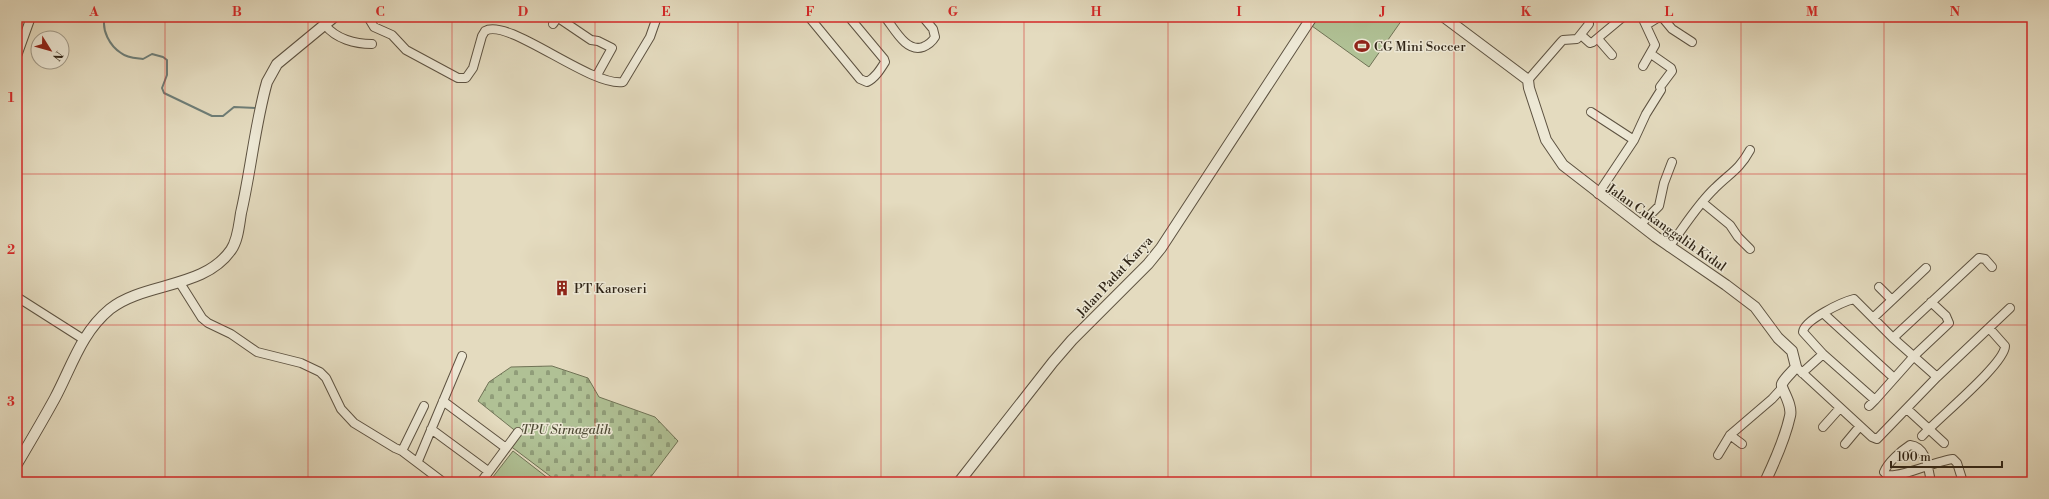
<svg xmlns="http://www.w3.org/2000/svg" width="2049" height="499" font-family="'Libre Bodoni',serif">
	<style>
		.cemetery { fill: url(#cemetery-stones); stroke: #707356 }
		.pitch { fill: #b0c195; stroke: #707356 }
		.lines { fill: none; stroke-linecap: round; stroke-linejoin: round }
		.stream { stroke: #6e7e78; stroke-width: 2 }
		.minor-casing { stroke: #5d5241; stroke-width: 10 }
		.tertiary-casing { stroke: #5d5241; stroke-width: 12 }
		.minor { stroke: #ede8d5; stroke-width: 8 }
		.tertiary { stroke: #ede8d5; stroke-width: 10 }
		.grid { fill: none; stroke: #d62828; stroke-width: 1; stroke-opacity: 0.55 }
		.labels { text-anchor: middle; stroke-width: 3; stroke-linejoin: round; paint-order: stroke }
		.poi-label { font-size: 13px; fill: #302517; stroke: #ede8d5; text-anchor: start }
		.street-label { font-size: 13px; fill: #302517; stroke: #ede8d5 }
		.park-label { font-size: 13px; font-style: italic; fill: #504c36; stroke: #ede8d5 }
		.neatline { fill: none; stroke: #d62828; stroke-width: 1.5 }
		.grid-label { font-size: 13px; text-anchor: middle; font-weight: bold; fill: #d62828 }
	</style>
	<defs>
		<pattern id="cemetery-stones" width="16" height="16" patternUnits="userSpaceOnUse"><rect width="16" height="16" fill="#b0c195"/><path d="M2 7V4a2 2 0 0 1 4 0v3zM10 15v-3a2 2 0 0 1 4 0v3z" fill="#909d79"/></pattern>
	</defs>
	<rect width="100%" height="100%" fill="#e4dbbf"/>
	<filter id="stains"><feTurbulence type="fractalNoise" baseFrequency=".005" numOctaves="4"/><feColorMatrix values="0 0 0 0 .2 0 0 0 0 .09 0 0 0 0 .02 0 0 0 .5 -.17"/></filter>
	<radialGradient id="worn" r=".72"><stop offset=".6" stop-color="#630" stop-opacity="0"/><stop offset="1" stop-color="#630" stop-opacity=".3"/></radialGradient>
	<path class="cemetery" d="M552,366L588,378L599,397L655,417L678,441L647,482H558L509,445L518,433L478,401L489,382L511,367Z"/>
	<path class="pitch" d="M1318,17H1404L1369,67L1312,26Z
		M513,451L553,482H489Z"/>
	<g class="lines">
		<path class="stream" d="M105,17C101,30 110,46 121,53C127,58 135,58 143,59L152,54L163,57L167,60V75L162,88L164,93L212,116H223L234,107L258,108"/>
		<g class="minor-casing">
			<path id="minor" d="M368,17L374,27L392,35L406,50L458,78H466L473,68L482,36L485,31C508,17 590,87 623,82L650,37L657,17
				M557,17L591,40L598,41L612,48L597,75
				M809,17L860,79L867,82C875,78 880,70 885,62L884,59L849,17
				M885,17C894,28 906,53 923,47C928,45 932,42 935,37L933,29L923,17
				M1642,17L1655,45L1643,66
				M1662,17L1672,29L1692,42
				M553,24L558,17
				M325,25C336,39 355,44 372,44
				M1646,25L1659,17
				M1581,35L1590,43L1593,42L1623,17
				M1598,39L1612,55
				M17,56L31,17
				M1528,80L1561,42L1563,40L1577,39L1589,24L1588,19L1585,17
				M1591,112L1634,140
				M1598,194L1634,140L1646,114L1661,90L1660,87L1672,71L1671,68L1651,54
				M1702,202L1730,225L1738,237L1750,249
				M1640,225L1659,206L1664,183L1672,162
				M1669,247C1684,227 1697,205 1715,188C1730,173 1739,170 1750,150
				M180,283L202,318L208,323L231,334L257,352L301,363L320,372L326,378L341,409L354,423L395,448L402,451L443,482
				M1879,287L1892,300
				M17,297L83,339
				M1931,302L1946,316L1949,323L1915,355L1875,400L1823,354L1803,332C1804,320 1842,302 1854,299L1893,338L1937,377
				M1823,313L1894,378
				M1873,318L1926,268
				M1893,338L1979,258L1985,259L1992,267
				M1796,367L1872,437L1877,439L1937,377L2010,308
				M1802,373L1823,354
				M443,401L506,448
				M1869,406L1875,400
				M1907,409L1944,443
				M1823,427L1840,408
				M431,429L488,471
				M1730,435L1742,444
				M1922,436C1937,419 2005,364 2005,346L1989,328
				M1845,444L1860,426
				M402,451L424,406
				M1718,455L1730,435L1772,399L1782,388
				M418,461L462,356
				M481,482L518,432
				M1931,482C1928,468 1927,447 1910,445C1901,451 1888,462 1884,472L1887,475C1902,478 1935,461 1953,459L1957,463L1963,482"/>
		</g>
		<g class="tertiary-casing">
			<path id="tertiary" d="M1444,17L1528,80L1529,88L1546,140L1563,165L1656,237L1726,285L1755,307L1778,338L1792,351L1796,367C1792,372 1784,379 1782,384C1780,388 1793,404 1790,416C1785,439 1775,461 1765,482
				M17,464C30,442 43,420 55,398C72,366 81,333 110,309C144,282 204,289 231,250C238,240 239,225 241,213C251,170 255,124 267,82L277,64L334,17
				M959,482L1053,362L1072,340L1148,264L1161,248L1312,17"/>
		</g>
		<use href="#minor" class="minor"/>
		<use href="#tertiary" class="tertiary"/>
	</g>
	<path class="grid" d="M165,17V482M308,17V482M452,17V482M595,17V482M738,17V482M881,17V482M1024,17V482M1168,17V482M1311,17V482M1454,17V482M1597,17V482M1741,17V482M1884,17V482M17,174H2032M17,325H2032"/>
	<defs>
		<g id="stadium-bare" transform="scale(1.2)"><path d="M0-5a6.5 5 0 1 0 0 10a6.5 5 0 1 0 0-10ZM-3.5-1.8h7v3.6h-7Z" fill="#8f2418" stroke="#ede8d5" stroke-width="2.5" paint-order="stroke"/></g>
		<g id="building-bare" transform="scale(1.2)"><path d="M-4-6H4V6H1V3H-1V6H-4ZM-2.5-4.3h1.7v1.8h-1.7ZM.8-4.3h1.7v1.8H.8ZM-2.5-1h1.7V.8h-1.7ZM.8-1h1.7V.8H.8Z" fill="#8f2418" stroke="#ede8d5" stroke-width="2.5" paint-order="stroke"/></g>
	</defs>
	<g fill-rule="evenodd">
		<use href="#stadium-bare" x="1362" y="46"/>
		<use href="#building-bare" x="562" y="288"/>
	</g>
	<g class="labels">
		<g class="poi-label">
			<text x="1374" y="51">CG Mini Soccer</text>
			<text x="574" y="293">PT Karoseri</text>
		</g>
		<g class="street-label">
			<text transform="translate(1667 227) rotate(35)" y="5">Jalan Cukanggalih Kidul</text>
			<text transform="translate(1114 276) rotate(-47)" y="5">Jalan Padat Karya</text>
		</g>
		<g class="park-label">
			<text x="566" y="434">TPU Sirnagalih</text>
		</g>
	</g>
	<rect width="2049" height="499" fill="none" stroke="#e4dbbf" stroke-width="44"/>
	<g transform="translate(50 50) rotate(127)"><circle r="19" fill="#ede8d5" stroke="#a19a89"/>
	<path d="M0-3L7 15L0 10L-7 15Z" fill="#8f2418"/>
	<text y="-6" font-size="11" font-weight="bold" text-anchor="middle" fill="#302517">N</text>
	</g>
	<path d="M1891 461v6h111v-6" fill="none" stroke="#302517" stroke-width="2"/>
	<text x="1897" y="461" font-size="12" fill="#302517" stroke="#ede8d5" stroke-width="3" paint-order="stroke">100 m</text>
	<rect x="22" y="22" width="2005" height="455" class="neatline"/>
	<g class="grid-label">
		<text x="94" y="16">A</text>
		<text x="237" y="16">B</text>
		<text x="380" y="16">C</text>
		<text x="523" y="16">D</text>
		<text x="666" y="16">E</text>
		<text x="810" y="16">F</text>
		<text x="953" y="16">G</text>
		<text x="1096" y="16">H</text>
		<text x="1239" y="16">I</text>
		<text x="1383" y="16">J</text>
		<text x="1526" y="16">K</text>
		<text x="1669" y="16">L</text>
		<text x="1812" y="16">M</text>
		<text x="1955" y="16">N</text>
		<text x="11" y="102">1</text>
		<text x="11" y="254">2</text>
		<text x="11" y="406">3</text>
	</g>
	<rect width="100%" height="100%" filter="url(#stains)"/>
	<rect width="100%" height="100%" fill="url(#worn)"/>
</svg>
